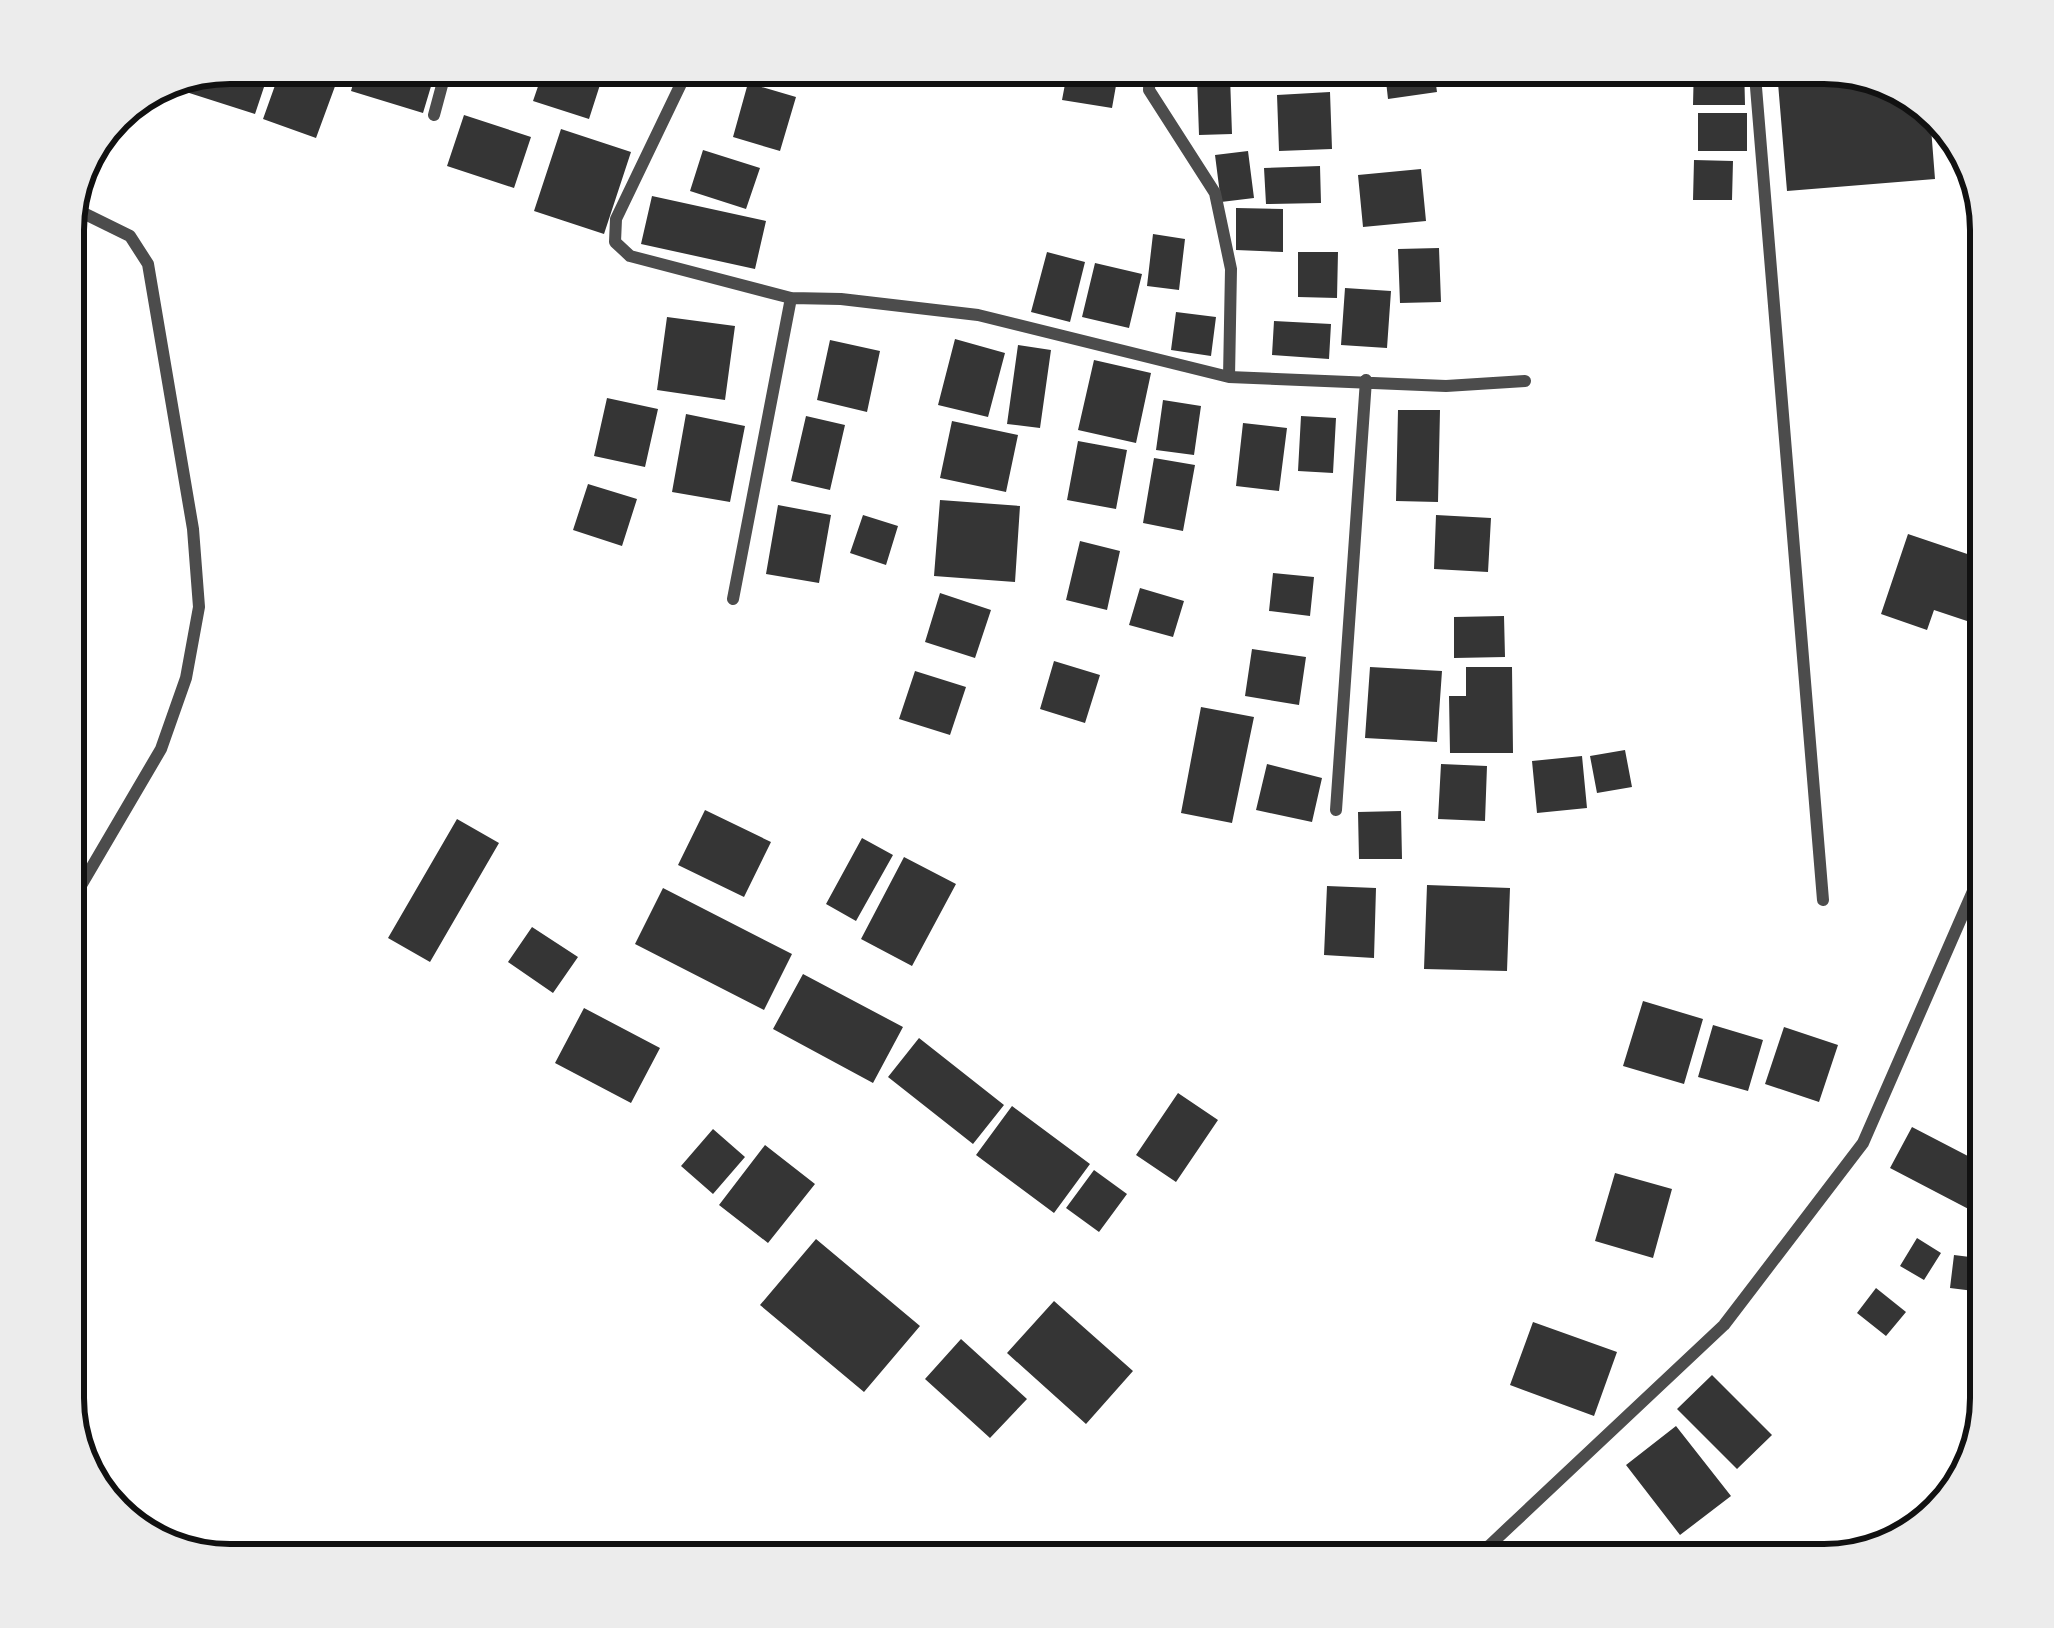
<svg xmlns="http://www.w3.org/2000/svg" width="2054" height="1628" font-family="Overpass,sans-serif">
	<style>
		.building { fill: #353535 }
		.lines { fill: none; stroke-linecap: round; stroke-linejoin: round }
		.minor { stroke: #4c4c4c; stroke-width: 12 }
		.rim { fill: none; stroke: #111; stroke-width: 6 }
	</style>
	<rect width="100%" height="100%" fill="#fff"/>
	<path class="building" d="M230,63H272L255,114L183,91L186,80Z
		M283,63H323L341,70L316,138L263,119Z
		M359,63H438L423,113L351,91Z
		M494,63H529L525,74Z
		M546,63H607L589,119L533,101Z
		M1069,63H1120L1112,108L1062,100Z
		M1384,63H1433L1437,92L1388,99Z
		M1621,63H1673L1671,79L1620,72Z
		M1694,63H1744L1745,105H1693Z
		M1835,67L1929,102L1935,179L1787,191L1777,71Z
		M1230,76L1232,134L1199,135L1197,77Z
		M748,83L796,97L780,151L733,137Z
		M1330,92L1332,149L1279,151L1277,95Z
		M1698,113H1747V151H1698Z
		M464,115L531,137L514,188L447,166Z
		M561,129L631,152L604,234L534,211Z
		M703,150L760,168L746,209L690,191Z
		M1248,151L1254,198L1221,202L1215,155Z
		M1694,160L1733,161L1732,200H1693Z
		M1320,166L1321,203L1266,204L1264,168Z
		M1421,169L1426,221L1363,227L1358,175Z
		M652,196L766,221L755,269L641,244Z
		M1236,208L1283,209V252L1236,250Z
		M1153,234L1185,239L1179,290L1147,286Z
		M1439,248L1441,302L1400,303L1398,249Z
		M1047,252L1085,262L1070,322L1031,312Z
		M1298,252H1338L1337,298L1298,297Z
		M1095,263L1142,274L1129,328L1082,317Z
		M1345,288L1391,291L1387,348L1341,345Z
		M1176,312L1216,317L1211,356L1171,350Z
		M667,317L735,326L725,400L657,390Z
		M1274,321L1331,324L1329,359L1272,355Z
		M955,339L1005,353L988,417L938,405Z
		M830,340L880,351L867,412L817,400Z
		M1018,345L1051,350L1040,428L1007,424Z
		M1094,360L1151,373L1136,443L1078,430Z
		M607,398L658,409L645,467L594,456Z
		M1163,400L1201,406L1194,455L1156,450Z
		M1398,410H1440L1438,502L1396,501Z
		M686,414L745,426L730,502L672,492Z
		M806,416L845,425L830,490L791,481Z
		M1301,416L1336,418L1333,473L1298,471Z
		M952,421L1018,435L1006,492L940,478Z
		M1243,423L1287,428L1279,491L1236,486Z
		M1078,441L1127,450L1116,509L1067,500Z
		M1154,458L1195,465L1183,531L1143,523Z
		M588,484L637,499L622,546L573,530Z
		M940,500L1020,506L1015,582L934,576Z
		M778,505L831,515L819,583L766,574Z
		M863,515L898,526L886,565L850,553Z
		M1436,515L1491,518L1488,572L1434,569Z
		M1908,534L1991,562V629L1934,610L1927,630L1881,614Z
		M1080,541L1120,551L1107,610L1066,600Z
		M1273,573L1314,577L1310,616L1269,611Z
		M1140,588L1184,601L1173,637L1129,625Z
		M940,593L991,610L975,658L925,642Z
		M1504,616L1505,657L1454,658V617Z
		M1252,649L1306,657L1299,705L1245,696Z
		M1054,661L1100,675L1085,723L1040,709Z
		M1370,667L1442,671L1437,742L1365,738Z
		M1466,667H1512L1513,753H1450L1449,696H1466Z
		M915,671L966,687L950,735L899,719Z
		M1201,707L1254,717L1232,823L1181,813Z
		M1625,750L1632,787L1597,793L1590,756Z
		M1582,756L1587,808L1537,813L1532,761Z
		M1267,764L1322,778L1312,822L1256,810Z
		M1441,764L1487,766L1485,821L1438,819Z
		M705,810L771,842L744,897L678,865Z
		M1401,811L1402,859H1359L1358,812Z
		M457,819L499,843L430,962L388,938Z
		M862,838L893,855L856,921L826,904Z
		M904,857L956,884L912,966L861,939Z
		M1427,885L1510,888L1507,971L1424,969Z
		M1327,886L1376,888L1374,958L1324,955Z
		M663,888L792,954L764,1010L635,944Z
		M532,927L578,957L553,993L508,962Z
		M803,974L903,1027L873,1083L773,1029Z
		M1643,1001L1703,1019L1684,1084L1623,1066Z
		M584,1008L660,1048L631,1103L555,1063Z
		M1713,1025L1763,1040L1748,1091L1698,1077Z
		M1784,1027L1838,1045L1819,1102L1765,1084Z
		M919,1038L1004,1105L973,1144L888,1077Z
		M1178,1093L1218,1120L1176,1182L1136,1155Z
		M1012,1106L1090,1164L1054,1213L976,1155Z
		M1912,1127L1991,1168V1194L1980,1215L1890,1168Z
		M713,1129L745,1157L713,1194L681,1166Z
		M765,1145L815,1184L768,1243L719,1205Z
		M1094,1170L1127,1194L1099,1232L1066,1208Z
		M1615,1173L1672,1189L1653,1258L1595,1241Z
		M1917,1238L1941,1253L1924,1280L1900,1266Z
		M816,1239L920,1326L864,1392L760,1305Z
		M1954,1255L1978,1258L1974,1291L1950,1288Z
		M1876,1288L1906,1312L1886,1336L1857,1313Z
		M1054,1301L1133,1371L1086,1424L1007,1353Z
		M1533,1322L1617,1352L1594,1416L1510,1385Z
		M961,1339L1027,1399L990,1438L925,1379Z
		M1712,1375L1772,1435L1737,1469L1677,1409Z
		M1676,1426L1731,1496L1680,1535L1626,1465Z
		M1538,1543L1555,1565H1508Z
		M1200,1545L1235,1556L1232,1565H1194Z"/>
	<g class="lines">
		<path class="minor" d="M691,63L616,219L615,242L630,256L791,298L841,299L978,315L1229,377L1446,386L1525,381
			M1150,63L1149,90L1215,193L1231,269L1229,377
			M1754,63L1823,900
			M434,115L448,63
			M69,206L130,236L148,264L193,529L199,607L186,678L161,749L76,894
			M733,599L791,298
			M1336,810L1366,380
			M1458,1565L1490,1545L1724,1325L1863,1143L1991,850"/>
	</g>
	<path d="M0 0H2054V1628H0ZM230 84H1824A146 146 0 0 1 1970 230V1398A146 146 0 0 1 1824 1544H230A146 146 0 0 1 84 1398V230A146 146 0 0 1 230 84Z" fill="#ececec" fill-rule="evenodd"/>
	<path class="rim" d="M230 84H1824A146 146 0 0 1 1970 230V1398A146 146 0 0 1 1824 1544H230A146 146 0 0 1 84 1398V230A146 146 0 0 1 230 84Z"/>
</svg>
